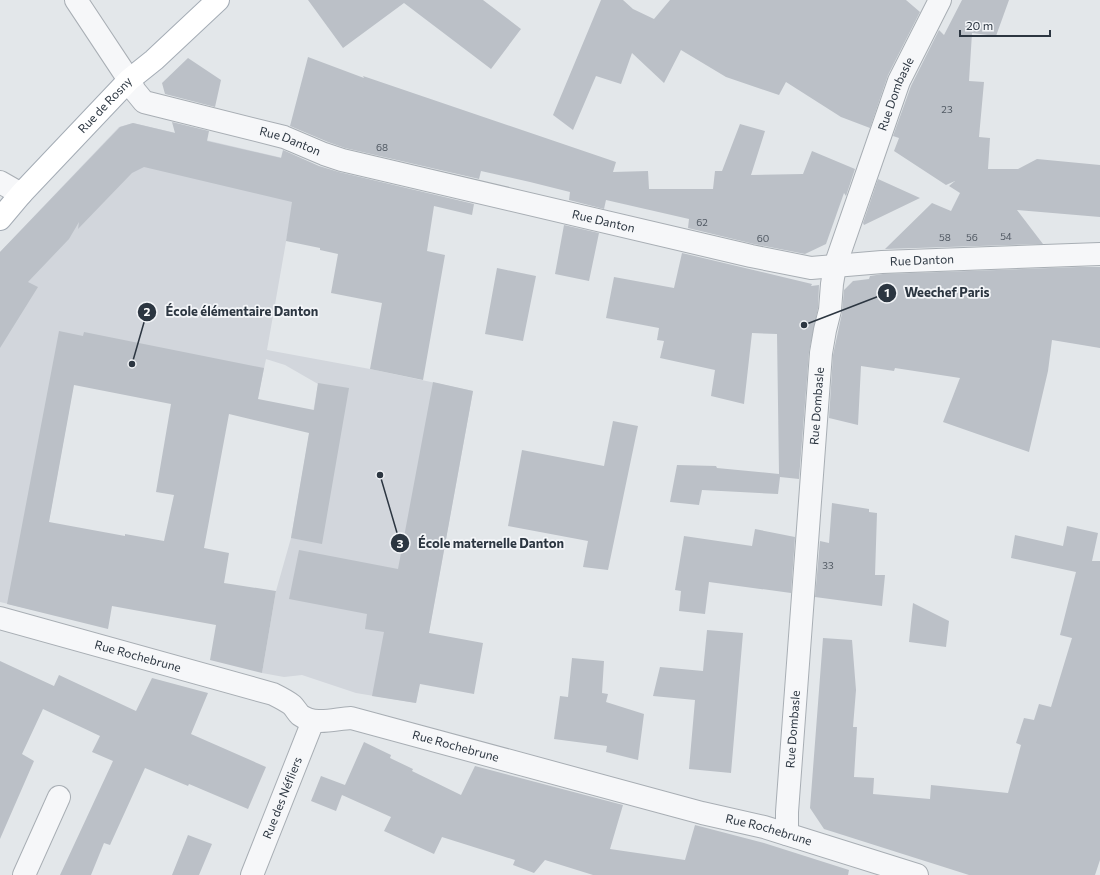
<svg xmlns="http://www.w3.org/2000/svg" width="1100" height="875" font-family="Commissioner,sans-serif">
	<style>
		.built { fill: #d2d6dc }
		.building { fill: #bbc0c7; fill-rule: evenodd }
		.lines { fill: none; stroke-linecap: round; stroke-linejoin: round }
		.minor-casing { stroke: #a8aeb4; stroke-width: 24 }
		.major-casing { stroke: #a4acb5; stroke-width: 24 }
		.minor { stroke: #f6f7f9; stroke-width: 22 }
		.major { stroke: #fff; stroke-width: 22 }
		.labels { text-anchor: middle; stroke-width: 3.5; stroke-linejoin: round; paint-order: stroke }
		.number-label { font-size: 10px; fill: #505862 }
		.street-label { font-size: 12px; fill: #2c3641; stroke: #f3f5f8 }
		.leader { fill: none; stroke: #2c3641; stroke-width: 1.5 }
		.callout-dot { fill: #2c3641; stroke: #f3f5f8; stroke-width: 1.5 }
		.mark-label { font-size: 12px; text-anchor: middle; font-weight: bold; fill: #fff }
		.callout-label { font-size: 13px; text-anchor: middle; font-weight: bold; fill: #2c3641; stroke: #f3f5f8; stroke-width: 3.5; stroke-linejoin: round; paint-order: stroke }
	</style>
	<rect width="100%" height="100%" fill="#e3e7ea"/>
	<path class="built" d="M133,123L300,162L267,350L370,369L473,391L416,703L356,693L302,675L284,677L262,673L276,591L291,538L318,384L285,365L266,359L256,407L76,371L33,610L0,602V252L119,127Z"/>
	<path class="building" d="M308,0H483L521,29L491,69L404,3L343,48Z
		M601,0H623L633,9L654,19L670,0H906L920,12L888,75L870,128L841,117L786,82L779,95L726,77L681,50L664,83L632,53L621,84L596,76L573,130L553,115Z
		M962,0H1009L996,36L972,33L969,81L984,82L979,137L990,138L988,169H1018L1037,159L1100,165V217L1017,210L1043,244L885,249L932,203L951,211L960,193L949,186L955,181L946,185L894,151L899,138L893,136L911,86L939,30L944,35Z
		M308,57L364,78L363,76L616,162L613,172L648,171L649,189H713L715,171H722L740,124L765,131L751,175L803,174L812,151L855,169L846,196L844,193L826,244L805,254L754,244L688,228L689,219L606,200L604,209L569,200L570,192L530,182L481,171L479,179L345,148L328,142L290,126Z
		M188,58L221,80L215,107L165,94L162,83Z
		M172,122L209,131L207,141L281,158L283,150L319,166L339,172L474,204L472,215L434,206L427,251L445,255L423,380L370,369L382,303L331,293L338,254L320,250V248L286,241L292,202L144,167L132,173L78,229L79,222L69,239L28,282L38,287L0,348V252L120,127L133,123L175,133Z
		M878,179L920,198L864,225L863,223Z
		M564,225L599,233L589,281L555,274Z
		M682,253L812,284L811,286L819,285L818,308L809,352L799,479L780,477L778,494L702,490L699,505L670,502L677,465L716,466L717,468L779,474L777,334L752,333L744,404L711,396L715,370L660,358L664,341L657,340L659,328L606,318L614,277L674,288Z
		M1079,267H1100V348L1052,340L1048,371L1029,452L943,422L960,378L895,368L894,371L861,366L858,425L829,418L833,355L842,313L844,290L853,281L869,279L870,276L883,274Z
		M497,268L536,276L523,341L485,334Z
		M59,331L83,336L84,332L264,368L258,399L314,410L318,383L349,388L322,544L291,538L309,433L229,414L204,548L229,553L224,583L276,591L262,673L210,660L216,625L112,606L108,629L7,604ZM74,385L171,404L156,492L174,495L164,541L125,534V536L49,522Z
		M433,382L473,391L429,633L483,643L474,694L420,684L416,703L372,696L384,632L365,629L367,614L289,599L299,550L398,569Z
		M613,421L638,426L608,570L583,567L588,541L508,526L522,450L604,466Z
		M832,503L869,509V512L877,513L875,575H885L882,606L815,597L820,541L829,543Z
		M1067,526L1098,533L1092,561H1100V860L1095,875H969L824,829L810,808L823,638L852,640L856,690L853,727H857L854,777L874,778L873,794L930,799L931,785L1008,793L1021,745L1016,743L1024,718L1034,720L1039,704L1051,707L1072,638L1060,635L1076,572L1011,558L1015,535L1063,546Z
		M755,529L795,537L791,593L709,582L705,614L679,611L681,591L675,590L684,536L752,546Z
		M913,603L949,621L946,647L909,642Z
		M707,630L743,633L731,773L689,769L695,700L653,696L660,667L703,671Z
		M572,658L604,661L602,693L608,694L606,702L644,714L638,760L606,752L607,746L554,739L560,696L568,697Z
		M0,661L54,686L59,675L136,711L152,678L208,693L191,734L266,767L248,809L189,784L188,786L145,768L110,845L104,843L91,875H60L113,761L92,752L100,736L43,709L22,754L34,761L0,839Z
		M364,742L391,755L390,758L413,769L412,771L461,795L475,766L623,805L610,849L685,860L695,825L764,843L849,870L848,875H593L545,860L534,873L513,865L515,860L442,837L434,854L384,831L391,817L342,795L336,811L311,801L321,776L345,785Z
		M188,835L212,844L199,875H172Z"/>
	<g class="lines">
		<g class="minor-casing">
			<g id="minor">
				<path id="s1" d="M76,0L129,80L135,91L144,102L284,137L324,154L342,160L751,256L811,268L882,262L1100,254"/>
				<path d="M0,182L21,194"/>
				<path id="s2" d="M0,618L273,694C279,697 287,701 292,705C295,708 297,712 300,715C315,726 334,719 351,718L702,813L764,827L917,875"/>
				<path id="s3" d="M787,834V812L821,353L825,330L830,310L832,284L835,266L899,81L940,0"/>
				<path d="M24,875L59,797"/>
				<path id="s4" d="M252,875L313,721"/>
			</g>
		</g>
		<g class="major-casing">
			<g id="major">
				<path id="s5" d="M0,219L21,194L129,80L154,60L218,0"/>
			</g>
		</g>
		<use href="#minor" class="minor"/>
		<use href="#major" class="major"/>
	</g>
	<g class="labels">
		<g class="number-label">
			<text x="947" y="113">23</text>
			<text x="382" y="151">68</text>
			<text x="702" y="226">62</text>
			<text x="1006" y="240">54</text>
			<text x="945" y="241">58</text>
			<text x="972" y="241">56</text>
			<text x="763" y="242">60</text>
			<text x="828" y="569">33</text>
		</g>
		<g class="street-label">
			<text dy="4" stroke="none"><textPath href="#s3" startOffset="753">Rue Dombasle</textPath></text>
			<text dy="4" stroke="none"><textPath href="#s5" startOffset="155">Rue de Rosny</textPath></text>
			<text dy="4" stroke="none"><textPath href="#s1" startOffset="274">Rue Danton</textPath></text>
			<text dy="4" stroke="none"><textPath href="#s1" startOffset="598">Rue Danton</textPath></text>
			<text dy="4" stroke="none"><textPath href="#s1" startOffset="922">Rue Danton</textPath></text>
			<text dy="4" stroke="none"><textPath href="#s3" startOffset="429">Rue Dombasle</textPath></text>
			<text dy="4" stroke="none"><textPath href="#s2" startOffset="143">Rue Rochebrune</textPath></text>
			<text dy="4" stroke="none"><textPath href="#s3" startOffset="105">Rue Dombasle</textPath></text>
			<text dy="4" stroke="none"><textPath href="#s2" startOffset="479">Rue Rochebrune</textPath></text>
			<text dy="4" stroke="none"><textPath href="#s4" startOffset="83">Rue des Néfliers</textPath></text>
			<text dy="4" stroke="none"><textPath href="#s2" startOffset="803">Rue Rochebrune</textPath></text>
		</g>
	</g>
	<path class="leader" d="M804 325L887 293M132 364L147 312M380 475L400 543"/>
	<g class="callout-dot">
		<circle cx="804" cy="325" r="4"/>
		<circle cx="132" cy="364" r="4"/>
		<circle cx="380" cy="475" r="4"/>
		<circle cx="887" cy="293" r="10"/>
		<circle cx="147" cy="312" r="10"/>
		<circle cx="400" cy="543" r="10"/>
	</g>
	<g class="mark-label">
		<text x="887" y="297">1</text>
		<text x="147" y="316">2</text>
		<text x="400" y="548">3</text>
	</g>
	<g class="callout-label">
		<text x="947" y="297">Weechef Paris</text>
		<text x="242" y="316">École élémentaire Danton</text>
		<text x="491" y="548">École maternelle Danton</text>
	</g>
	<path d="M960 30v6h90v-6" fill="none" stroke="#2c3641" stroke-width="2"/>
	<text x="966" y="30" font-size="12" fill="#2c3641" stroke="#f3f5f8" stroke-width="3" paint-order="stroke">20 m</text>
</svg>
